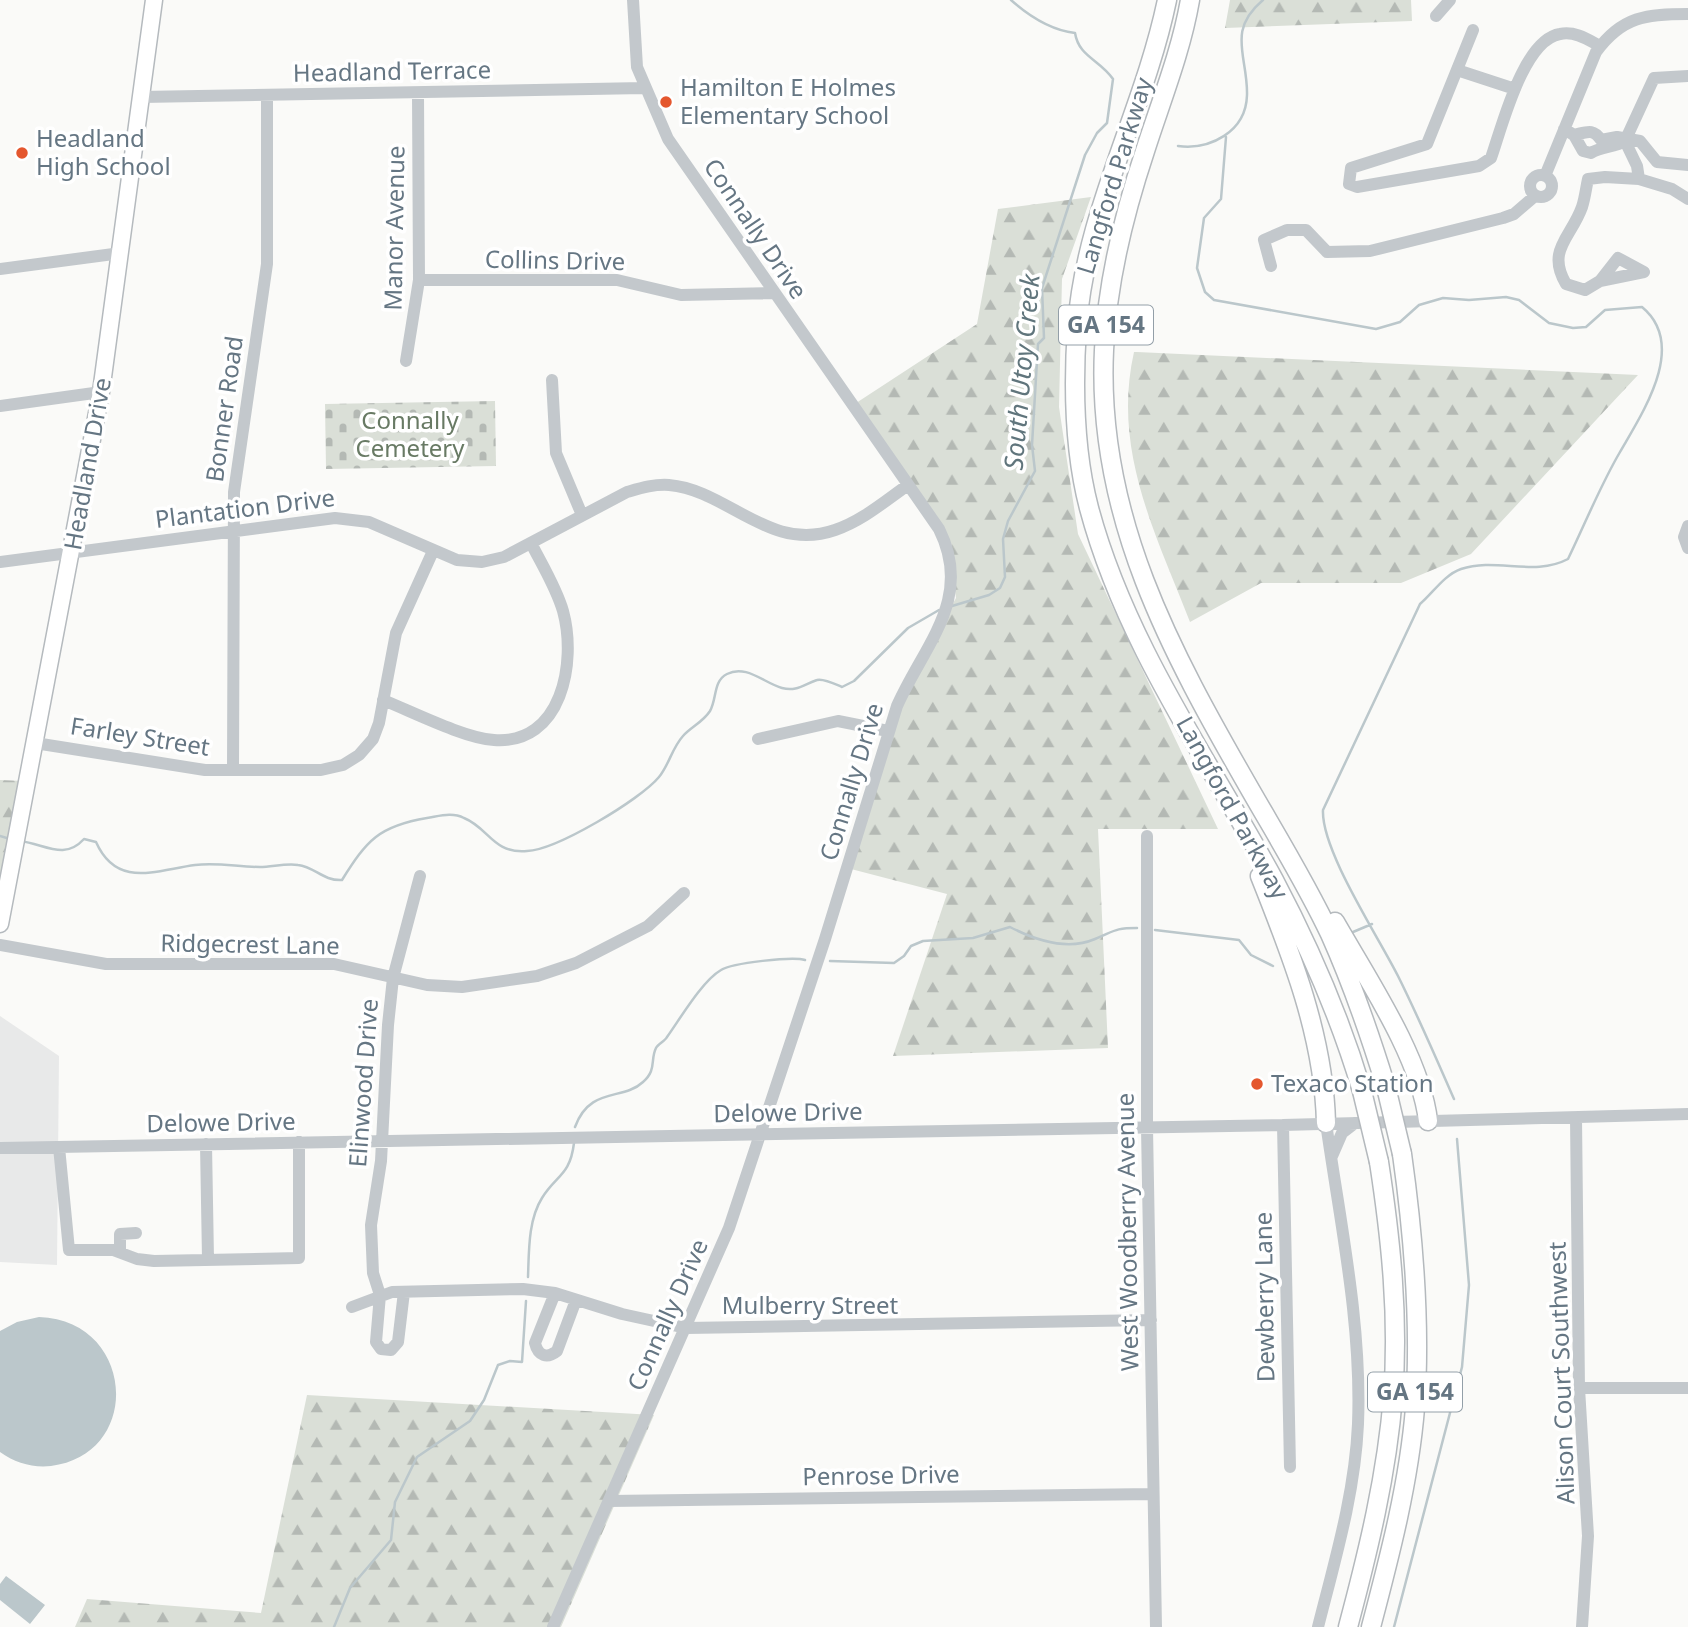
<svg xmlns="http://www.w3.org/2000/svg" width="1688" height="1627" font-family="'Noto Sans',sans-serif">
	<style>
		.built { fill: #e8e9e9 }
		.forest { fill: url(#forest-firs) }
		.cemetery { fill: url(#cemetery-stones) }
		.water { fill: #bbc7cb }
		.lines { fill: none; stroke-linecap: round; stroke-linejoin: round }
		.stream { stroke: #bbc7cb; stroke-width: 2.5 }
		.major-casing { stroke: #b5babe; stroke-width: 19 }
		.highway-casing { stroke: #b4b9bd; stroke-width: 21 }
		.minor { stroke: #c3c8cc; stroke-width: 12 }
		.major { stroke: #fff; stroke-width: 16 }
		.highway { stroke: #fff; stroke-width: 18 }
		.highway-bridge-casing { stroke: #b4b9bd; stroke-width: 21; stroke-linecap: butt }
		.highway-bridge { stroke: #fff; stroke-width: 18 }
		.poi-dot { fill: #e4572e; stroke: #fff; stroke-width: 2.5 }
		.labels { text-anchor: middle; stroke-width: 7; stroke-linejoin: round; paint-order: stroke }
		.shield { fill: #fff; stroke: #939fa8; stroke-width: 2 }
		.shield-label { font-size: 23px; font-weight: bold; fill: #657683 }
		.street-label { font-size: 24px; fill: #657683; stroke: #fff }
		.poi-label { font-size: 24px; fill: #657683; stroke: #fff; text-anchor: start }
		.park-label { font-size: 24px; fill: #687a64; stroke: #fff }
		.water-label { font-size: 26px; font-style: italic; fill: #60757c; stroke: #fff }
	</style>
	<defs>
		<pattern id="forest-firs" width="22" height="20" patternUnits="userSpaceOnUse" patternTransform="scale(1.75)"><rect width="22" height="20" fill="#dadfd7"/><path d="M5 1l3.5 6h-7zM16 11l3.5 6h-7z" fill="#b4b9b4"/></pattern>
		<pattern id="cemetery-stones" width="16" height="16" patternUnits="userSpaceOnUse" patternTransform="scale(1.75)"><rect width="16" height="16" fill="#dadfd7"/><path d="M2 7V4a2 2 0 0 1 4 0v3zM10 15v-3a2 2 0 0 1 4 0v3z" fill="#b4b9b4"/></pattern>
	</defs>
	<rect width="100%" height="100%" fill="#fafaf8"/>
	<path class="built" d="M0,1016L59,1056L57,1265L0,1262Z"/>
	<path class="forest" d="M1230,0H1411L1412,21L1225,28Z
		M1091,197L1062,279L1059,407L1078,534L1218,829H1098L1108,1048L893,1056L947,894L851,869L892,725L924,655L956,598L948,541L850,407L977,324L998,209Z
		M1134,352H1137L1638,375L1471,554L1401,583H1261L1190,622C1155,532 1112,450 1134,352Z
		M0,780L24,781L0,903Z
		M307,1395L654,1415L561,1627H75L87,1599L261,1613Z"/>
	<path class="cemetery" d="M495,401L496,466L326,469L325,404Z"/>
	<path class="water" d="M39,1317C135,1320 144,1454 51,1466C33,1468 15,1463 0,1452V1331L17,1322Z
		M6,1576L45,1605L30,1624L0,1600V1584Z"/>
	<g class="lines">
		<path class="stream" d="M1011,0C1029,16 1051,30 1075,33C1079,57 1099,59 1113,79L1107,123
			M1226,137L1221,199L1204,218L1197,268L1205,292L1214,300L1376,329L1400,322L1419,305L1443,298L1469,300L1506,297L1519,300L1549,323L1573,328L1586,327L1605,310L1642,307C1688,345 1643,412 1620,452C1600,486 1585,524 1568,559C1534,577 1496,557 1461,569C1444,575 1433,593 1420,604L1323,810C1321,850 1378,936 1398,976C1418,1016 1436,1058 1454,1099
			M1178,146C1210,150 1246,132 1247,95C1248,56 1226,31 1263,0
			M952,606L989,595L1000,588L1005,577L1003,539L1008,521L1035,471L1032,445L1038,344L1044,338L1042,288L1085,155L1097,133L1107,123
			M0,836L10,839
			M20,841C45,844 64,861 84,839L96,842C117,889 156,870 195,865C217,862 238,867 260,867C272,867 286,863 298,865C315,867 323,881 342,880C367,840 379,826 427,818C440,816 452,812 464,818C489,828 493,854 527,851C556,850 640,800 659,777C669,765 672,748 683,736C691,727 703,722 710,711C717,699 713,681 727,674C746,664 764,683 782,688C797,692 804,684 817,680C823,678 835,684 842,687L854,681L908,628L939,610
			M1155,930L1239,940L1251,955L1273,966
			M1353,932L1372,924
			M830,961L894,963L904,956L911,946L923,941L973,938L1010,927C1035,940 1067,951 1095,939C1115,931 1114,928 1137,928
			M575,1127C590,1086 623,1101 643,1082C657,1070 650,1060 656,1048C658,1044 665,1041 667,1037C680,1019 702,981 721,970C732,963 793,956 805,960
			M528,1277C529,1252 528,1220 542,1198C556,1175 570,1176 574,1143
			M334,1627L350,1588L391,1540L395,1502L417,1457L470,1421L484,1400L498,1365L510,1361L522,1362L526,1301
			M1394,1627L1462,1367L1469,1285L1457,1139"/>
		<g class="major-casing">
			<path id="major" d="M0,924L101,392L154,0"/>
		</g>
		<g class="highway-casing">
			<path id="highway" d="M1167,0C1144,111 1085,213 1077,327C1073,386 1074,451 1089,508C1125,643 1208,759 1274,880C1310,948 1340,1017 1362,1091
				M1190,0C1181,52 1161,101 1145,151C1124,214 1107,283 1104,350C1096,516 1171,652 1251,791C1278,838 1307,885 1330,934C1352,983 1370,1035 1386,1087
				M1260,876C1292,956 1324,1037 1326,1123
				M1335,922C1367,978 1421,1058 1428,1121
				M1348,1627C1368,1552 1387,1474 1393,1396C1399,1317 1391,1240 1379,1162
				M1371,1627C1390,1555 1409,1482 1415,1408C1421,1323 1414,1239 1402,1154"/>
		</g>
		<path class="minor" d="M1436,16L1450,0
			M1473,30L1427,144L1351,168L1349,184L1357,187L1479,166L1491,158C1502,127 1523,40 1560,34C1575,31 1587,39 1600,46
			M1457,70L1515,89
			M141,97L644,88
			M1564,129L1574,135L1583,151L1591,153C1602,146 1614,148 1625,141L1654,78L1688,76
			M1574,135C1587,132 1593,128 1601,140L1617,137L1640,141L1657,162L1688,165
			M1625,141L1637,166L1639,179L1672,189L1688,199
			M1530 186a11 11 0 1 1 22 0a11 11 0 1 1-22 0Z
			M1545,176L1596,52C1622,16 1647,14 1688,14
			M1639,179L1605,177L1588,179C1586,188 1585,198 1582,207C1571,238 1546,250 1566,284L1585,290L1600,281L1618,258L1644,272
			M1271,266L1264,240L1287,230H1306L1327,252L1370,251L1503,218L1514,214L1535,196
			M0,269L121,253
			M419,280H617L681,295L773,293
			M1600,281L1644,272
			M406,361L419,280L418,94
			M552,380L556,453L582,515
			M0,406L101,392
			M1688,526L1684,537L1688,548
			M0,562L335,518L369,522L457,560L482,562L504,557L627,492C641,488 654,484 669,485C728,490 769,553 835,530C862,521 885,501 908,485
			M383,700C413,712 464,738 494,740C562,745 577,662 563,611C556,587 542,565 531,543
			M758,739L838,721L888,731
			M35,743L205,770H321L343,765L359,755L373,739L379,723L396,633L433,551
			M233,770L234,492L267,264V95
			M1147,836V1128L1156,1627
			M0,945L106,964H334L427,985L462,987L537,976L576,963L648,926L684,893
			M1576,1118L1579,1388L1588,1536L1582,1627
			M1283,1125L1290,1467
			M206,1144L208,1259
			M59,1147L69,1250H113L137,1259L154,1261L299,1258V1142
			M0,1148L1283,1125L1688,1114
			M1332,1156L1342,1133L1355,1123
			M113,1250H120V1234L136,1233
			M404,1292L398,1342L391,1350L381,1349L376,1342L380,1295L373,1273L371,1225L381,1161L388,1025L393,978L420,876
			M555,1293L535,1343C538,1356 547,1359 557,1351L576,1300
			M352,1307L392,1292L523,1289L555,1293L622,1314L686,1328L1151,1320
			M1579,1388H1688
			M609,1501L1153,1494
			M553,1627L729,1228L825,939L897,706C924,645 974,599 939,529L668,139L637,67L633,0
			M1318,1627C1335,1560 1355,1493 1358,1424C1362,1324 1340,1222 1326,1123"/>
		<use href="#major" class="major"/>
		<use href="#highway" class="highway"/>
		<g class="highway-bridge-casing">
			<path id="highway-bridge" d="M1386,1087L1402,1154
				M1362,1091L1379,1162"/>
		</g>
		<use href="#highway-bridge" class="highway-bridge"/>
	</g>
	<g class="poi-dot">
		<circle cx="666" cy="102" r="7"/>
		<circle cx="22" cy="153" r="7"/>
		<circle cx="1257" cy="1084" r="7"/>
	</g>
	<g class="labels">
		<g class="shield">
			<rect x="1059" y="305.5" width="94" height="39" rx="5"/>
			<rect x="1368" y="1372.5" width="94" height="39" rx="5"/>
		</g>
		<g class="shield-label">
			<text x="1106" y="333">GA 154</text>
			<text x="1415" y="1400">GA 154</text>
		</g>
		<g class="street-label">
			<text transform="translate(392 72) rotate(-1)" y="8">Headland Terrace</text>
			<text transform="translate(1115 176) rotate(-73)" y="8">Langford Parkway</text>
			<text transform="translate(395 228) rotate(-89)" y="8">Manor Avenue</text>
			<text transform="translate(755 229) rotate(56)" y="8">Connally Drive</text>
			<text transform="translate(555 261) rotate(1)" y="8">Collins Drive</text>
			<text transform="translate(225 409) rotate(-82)" y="8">Bonner Road</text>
			<text transform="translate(88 464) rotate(-80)" y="8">Headland Drive</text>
			<text transform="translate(245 509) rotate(-7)" y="8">Plantation Drive</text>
			<text transform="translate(140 737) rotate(9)" y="8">Farley Street</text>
			<text transform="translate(852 782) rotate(-73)" y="8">Connally Drive</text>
			<text transform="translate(1232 808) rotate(61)" y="8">Langford Parkway</text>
			<text transform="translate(250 945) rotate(1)" y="8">Ridgecrest Lane</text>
			<text transform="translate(364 1083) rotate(-86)" y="8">Elinwood Drive</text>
			<text transform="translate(788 1113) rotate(-1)" y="8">Delowe Drive</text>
			<text transform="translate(221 1123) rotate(-1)" y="8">Delowe Drive</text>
			<text transform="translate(1128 1232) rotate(-91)" y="8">West Woodberry Avenue</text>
			<text transform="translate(1265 1297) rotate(-91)" y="8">Dewberry Lane</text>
			<text x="810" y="1314">Mulberry Street</text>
			<text transform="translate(668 1315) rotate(-66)" y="8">Connally Drive</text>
			<text transform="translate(1562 1373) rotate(-92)" y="8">Alison Court Southwest</text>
			<text transform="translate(881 1476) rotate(-1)" y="8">Penrose Drive</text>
		</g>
		<g class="poi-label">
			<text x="680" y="96">Hamilton E Holmes<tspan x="680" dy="28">Elementary School</tspan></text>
			<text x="36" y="147">Headland<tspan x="36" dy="28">High School</tspan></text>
			<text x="1271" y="1092">Texaco Station</text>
		</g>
		<g class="park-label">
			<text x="410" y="429">Connally<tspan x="410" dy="28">Cemetery</tspan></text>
		</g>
		<g class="water-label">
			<text transform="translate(1022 372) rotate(-85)" y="9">South Utoy Creek</text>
		</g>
	</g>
</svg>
